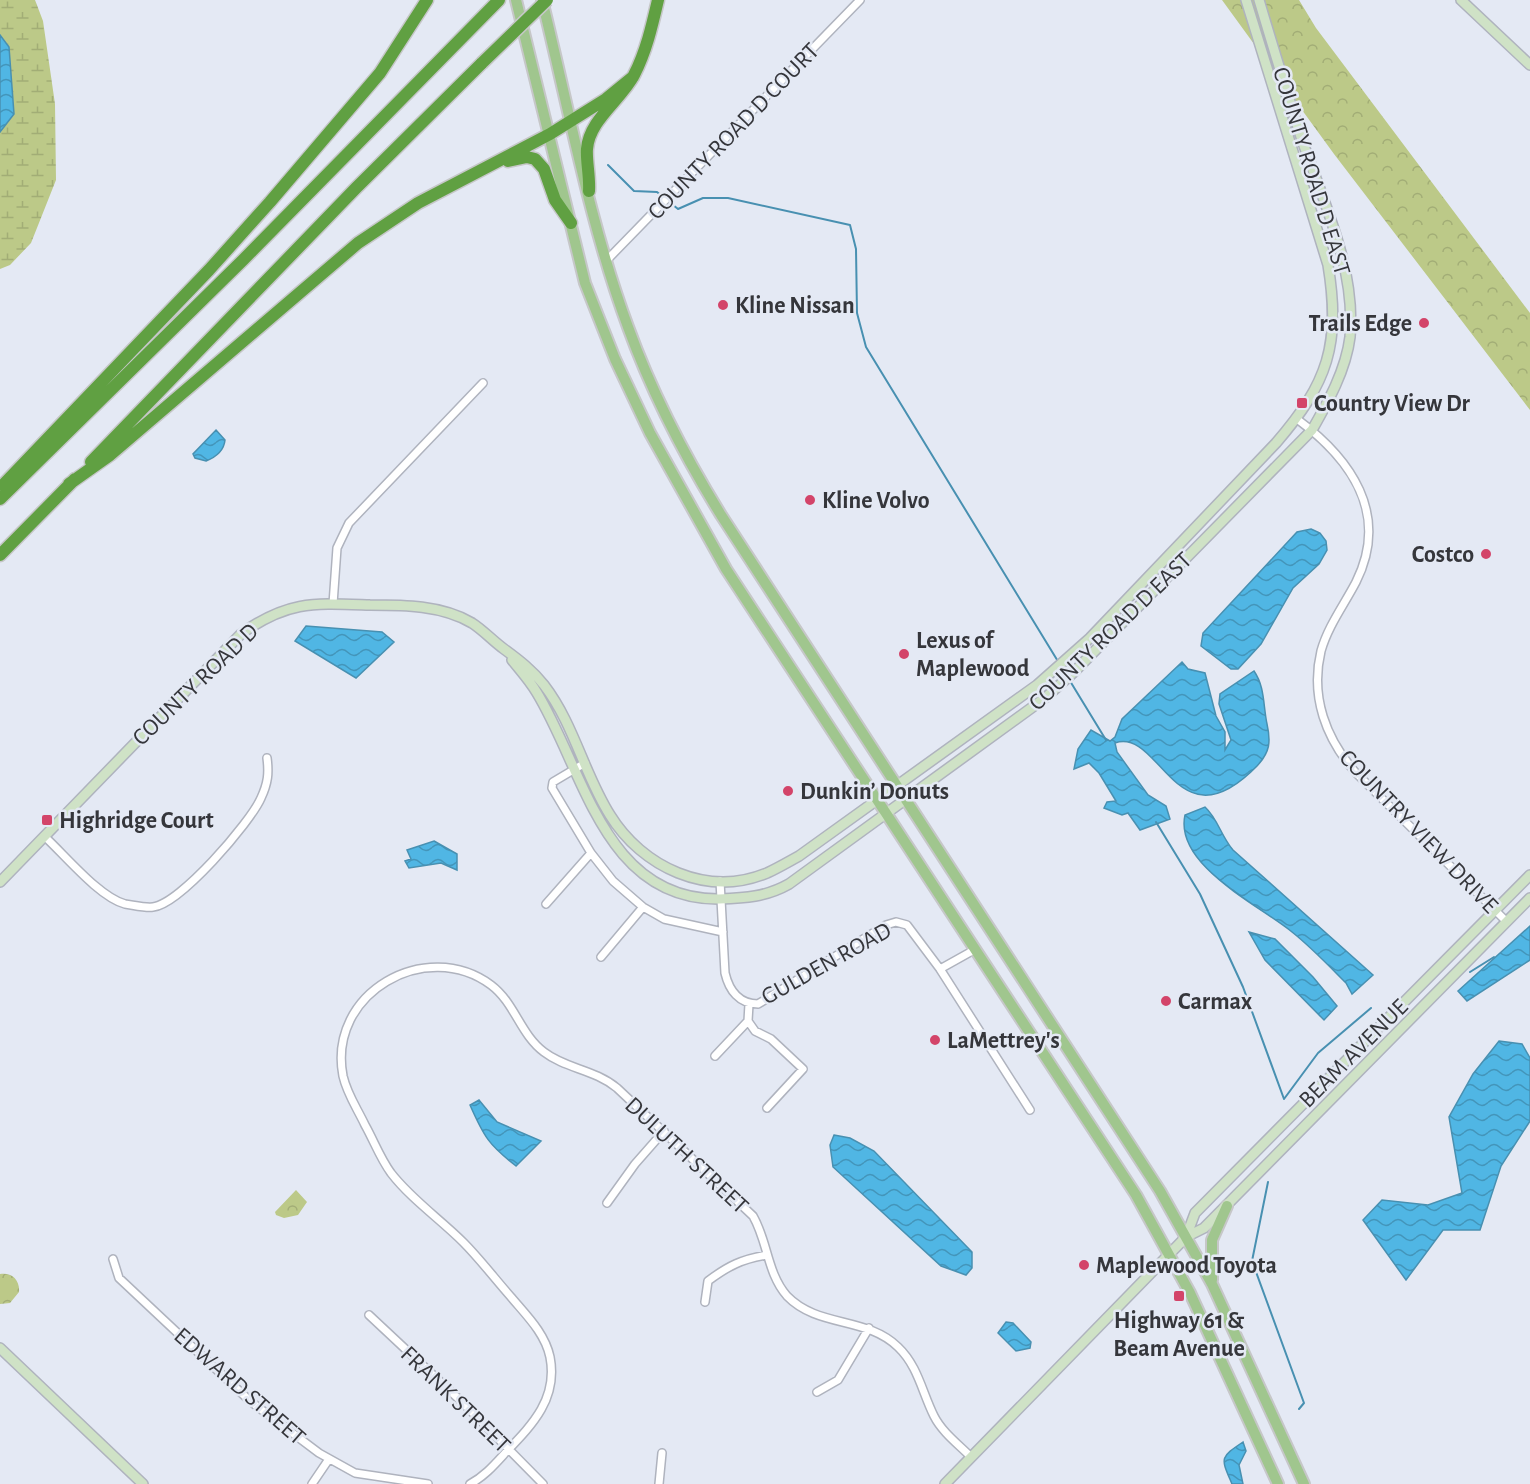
<svg xmlns="http://www.w3.org/2000/svg" width="1530" height="1484" font-family="'Alegreya Sans',sans-serif">
	<style>
		.forest { fill: url(#forest-crowns) }
		.wetland { fill: url(#wetland-marsh) }
		.water { fill: url(#water-waves); stroke: #4890b1; stroke-width: 1.5 }
		.lines { fill: none; stroke-linecap: round; stroke-linejoin: round }
		.stream { stroke: #4890b1; stroke-width: 2 }
		.street-casing { stroke: #afb3be; stroke-width: 10 }
		.secondary-casing { stroke: #afb3be; stroke-width: 12 }
		.primary-casing { stroke: #c6c7c8; stroke-width: 14 }
		.highway-casing { stroke: #c6c7c8; stroke-width: 15 }
		.street { stroke: #fff; stroke-width: 7 }
		.secondary { stroke: #cfe2c6; stroke-width: 9 }
		.primary { stroke: #a0c68e; stroke-width: 10 }
		.highway { stroke: #60a042; stroke-width: 12 }
		.highway-bridge-casing { stroke: #c6c7c8; stroke-width: 15; stroke-linecap: butt }
		.highway-bridge { stroke: #60a042; stroke-width: 12 }
		.poi-dot { fill: #d34469; stroke: #e4e9f4; stroke-width: 2 }
		.labels { text-anchor: middle; stroke-width: 5; stroke-linejoin: round; paint-order: stroke }
		.street-label { font-size: 24px; fill: #35363b; stroke: #e4e9f4 }
		.poi-label { font-size: 24px; font-weight: bold; fill: #35363b; stroke: #e4e9f4; text-anchor: start }
	</style>
	<defs>
		<pattern id="forest-crowns" width="20" height="18" patternUnits="userSpaceOnUse" patternTransform="scale(1.5)"><rect width="20" height="18" fill="#bcc988"/><path d="M2 6a3 3 0 1 1 6 0M12 15a3 3 0 1 1 6 0" fill="none" stroke="#a2ad76"/></pattern>
		<pattern id="wetland-marsh" width="20" height="14" patternUnits="userSpaceOnUse" patternTransform="scale(1.5)"><rect width="20" height="14" fill="#bcc988"/><path d="M1 5h8M5 5V1M11 12h8M15 12V8" fill="none" stroke="#a2ad76"/></pattern>
		<pattern id="water-waves" width="16" height="10" patternUnits="userSpaceOnUse" patternTransform="scale(1.5)"><rect width="16" height="10" fill="#50b6e4"/><path d="M0 5q4-4 8 0t8 0" fill="none" stroke="#4395ba"/></pattern>
	</defs>
	<rect width="100%" height="100%" fill="#e4e9f4"/>
	<path class="forest" d="M1222,0H1299L1316,28L1530,313V410L1334,154Z
		M296,1190L307,1202L298,1215L284,1218L276,1215L275,1212Z
		M0,1274C12,1272 20,1280 19,1292L10,1303L0,1304Z"/>
	<path class="wetland" d="M0,0H35L43,21L55,104L56,180L31,243L10,265L0,269V132L14,114L9,47L0,35Z"/>
	<path class="water" d="M0,35L9,47L14,114L0,132Z
		M216,430L225,440C224,451 216,457 206,461L195,458L193,454Z
		M1311,529L1320,533L1326,541L1327,550L1319,564L1293,588L1261,644L1238,669H1231L1201,646L1203,633L1297,532Z
		M306,626L382,632L394,642L356,678L295,641Z
		M1182,662L1188,669L1205,673L1216,716L1225,732V750L1231,740L1219,704L1220,694L1254,671C1265,687 1263,705 1267,724C1271,742 1270,752 1257,766C1176,849 1161,727 1115,743L1117,752L1148,795L1166,806L1170,819L1140,830L1128,813L1122,815L1104,808L1107,802L1116,801L1099,773L1089,763L1074,769L1078,749L1091,730L1110,741L1115,737L1122,719Z
		M1205,807C1218,819 1221,836 1233,850L1373,975L1352,994L1346,983C1329,966 1311,947 1292,932C1259,905 1174,865 1185,815Z
		M434,841L457,854V870L441,863L409,868L405,861L411,859L407,850Z
		M1530,926V960L1467,1001L1458,991Z
		M1249,932L1275,939L1313,977L1337,1006L1324,1020L1265,960Z
		M1499,1041L1522,1044L1530,1058V1121L1501,1166L1480,1230H1443L1406,1280L1363,1220L1382,1200L1428,1205L1462,1193L1449,1117L1473,1074Z
		M479,1100L497,1122L541,1141L516,1166C489,1145 484,1137 470,1105Z
		M834,1135L850,1138L874,1151L972,1252V1268L966,1275L941,1266L833,1167L830,1145Z
		M1006,1322L1013,1323L1031,1342L1030,1348L1016,1351L998,1333Z
		M1243,1442L1246,1451L1239,1465L1243,1484H1232C1221,1458 1219,1458 1243,1442Z"/>
	<g class="lines">
		<path class="stream" d="M608,165L634,191L657,192L678,209L703,198H728L850,225L856,249L857,313L866,347L1059,663
			M1070,681L1106,740
			M1156,822L1200,894L1243,987L1284,1099
			M1470,972L1494,957
			M1284,1099L1318,1053L1371,1008
			M1268,1182L1252,1261L1304,1403L1299,1409"/>
		<g class="street-casing">
			<path id="street" d="M606,261L860,0
				M1297,419C1351,459 1390,514 1356,582C1344,605 1328,626 1321,651C1310,697 1326,739 1356,773L1507,922
				M333,604L337,548L349,523L483,383
				M585,763L553,782L552,788L591,853L613,881L643,907L664,919L723,932
				M44,836C65,855 99,897 125,904C133,905 145,908 153,907C180,904 250,823 261,798C268,783 269,773 267,758
				M720,881L725,973C729,990 739,1004 758,1004L886,925L896,922L907,925L940,969L1030,1110
				M546,904L591,853
				M601,957L643,907
				M940,969L974,950
				M749,1004L748,1021L755,1031L771,1039L803,1069L767,1108
				M715,1056L748,1021
				M607,1203L635,1164L664,1131
				M113,1259L119,1278L250,1401L319,1453L355,1473L428,1484
				M705,1302L708,1281C728,1266 742,1259 767,1255
				M369,1315L463,1403L543,1484
				M817,1392L838,1380L869,1328
				M312,1484L329,1459
				M470,1484C485,1476 495,1464 507,1451C533,1424 558,1398 550,1357C545,1333 526,1315 511,1297C495,1279 480,1259 463,1242C440,1219 411,1199 391,1173C380,1158 374,1141 365,1125C357,1108 347,1094 343,1076C327,993 426,937 491,985C515,1003 520,1034 544,1052C566,1069 594,1069 617,1088L753,1216C768,1242 767,1273 787,1296C818,1328 866,1316 898,1347C918,1366 922,1392 934,1416C942,1432 958,1444 971,1457
				M659,1484L662,1453"/>
		</g>
		<g class="secondary-casing">
			<path id="secondary" d="M1461,0L1530,65
				M512,660C520,670 530,681 537,693C584,770 604,900 719,899C745,898 766,897 789,884L1045,698L1074,672L1312,430C1328,402 1346,370 1350,337C1356,269 1324,203 1302,140C1287,93 1273,47 1259,0
				M0,882L241,634C288,600 315,603 370,605C403,605 442,605 472,623C483,630 493,641 504,649C519,660 532,670 544,685C574,724 584,774 610,815C642,867 707,898 767,873C778,868 788,862 799,856L1037,685L1090,638L1276,443C1328,383 1341,344 1328,265L1246,0
				M1186,1237L1195,1213L1530,875
				M0,1348L143,1484
				M945,1484L1186,1237L1204,1228L1530,898"/>
		</g>
		<g class="primary-casing">
			<path id="primary" d="M516,0L585,283L615,359L650,433L726,569L1136,1195L1190,1293L1278,1484
				M542,0C569,109 589,222 628,327C652,393 684,455 721,515L1160,1191L1212,1284L1304,1484
				M1212,1280V1240L1227,1206"/>
		</g>
		<g class="highway-casing">
			<path id="highway" d="M508,161L527,157L535,159L544,169L555,200L571,223
				M589,191C590,177 586,160 587,149C589,120 621,100 634,75C646,52 652,26 658,0
				M91,462L356,188L482,63
				M69,484L110,455L358,243L418,203L550,134L606,99L633,77
				M3,485L209,270L270,202L380,73L427,0
				M0,499L243,260L499,0
				M0,555L75,479"/>
		</g>
		<use href="#street" class="street"/>
		<use href="#secondary" class="secondary"/>
		<use href="#primary" class="primary"/>
		<use href="#highway" class="highway"/>
		<g class="highway-bridge-casing">
			<path id="highway-bridge" d="M482,63L547,0"/>
		</g>
		<use href="#highway-bridge" class="highway-bridge"/>
	</g>
	<g class="poi-dot">
		<circle cx="723" cy="305" r="6"/>
		<circle cx="1424" cy="323" r="6"/>
		<rect x="1296" y="397" width="12" height="12" rx="3"/>
		<circle cx="810" cy="500" r="6"/>
		<circle cx="1486" cy="554" r="6"/>
		<circle cx="904" cy="654" r="6"/>
		<circle cx="788" cy="791" r="6"/>
		<rect x="41" y="814" width="12" height="12" rx="3"/>
		<circle cx="1166" cy="1001" r="6"/>
		<circle cx="935" cy="1040" r="6"/>
		<circle cx="1084" cy="1265" r="6"/>
		<rect x="1173" y="1290" width="12" height="12" rx="3"/>
	</g>
	<g class="labels">
		<g class="street-label">
			<text transform="translate(733 131) rotate(-46)" y="8">COUNTY ROAD D COURT</text>
			<text transform="translate(1312 171) rotate(73)" y="8">COUNTY ROAD D EAST</text>
			<text transform="translate(1110 631) rotate(-44)" y="8">COUNTY ROAD D EAST</text>
			<text transform="translate(195 684) rotate(-44)" y="8">COUNTY ROAD D</text>
			<text transform="translate(1419 831) rotate(46)" y="8">COUNTRY VIEW DRIVE</text>
			<text transform="translate(826 963) rotate(-29)" y="8">GULDEN ROAD</text>
			<text transform="translate(1353 1053) rotate(-45)" y="8">BEAM AVENUE</text>
			<text transform="translate(687 1155) rotate(43)" y="8">DULUTH STREET</text>
			<text transform="translate(240 1386) rotate(41)" y="8">EDWARD STREET</text>
			<text transform="translate(456 1399) rotate(44)" y="8">FRANK STREET</text>
		</g>
		<g class="poi-label">
			<text x="735" y="313">Kline Nissan</text>
			<text x="1412" y="331" text-anchor="end">Trails Edge</text>
			<text x="1314" y="411">Country View Dr</text>
			<text x="822" y="508">Kline Volvo</text>
			<text x="1474" y="562" text-anchor="end">Costco</text>
			<text x="916" y="648">Lexus of<tspan x="916" dy="28">Maplewood</tspan></text>
			<text x="800" y="799">Dunkin’ Donuts</text>
			<text x="59" y="828">Highridge Court</text>
			<text x="1178" y="1009">Carmax</text>
			<text x="947" y="1048">LaMettrey's</text>
			<text x="1096" y="1273">Maplewood Toyota</text>
			<text x="1179" y="1328" text-anchor="middle">Highway 61 &amp;<tspan x="1179" dy="28">Beam Avenue</tspan></text>
		</g>
	</g>
</svg>
